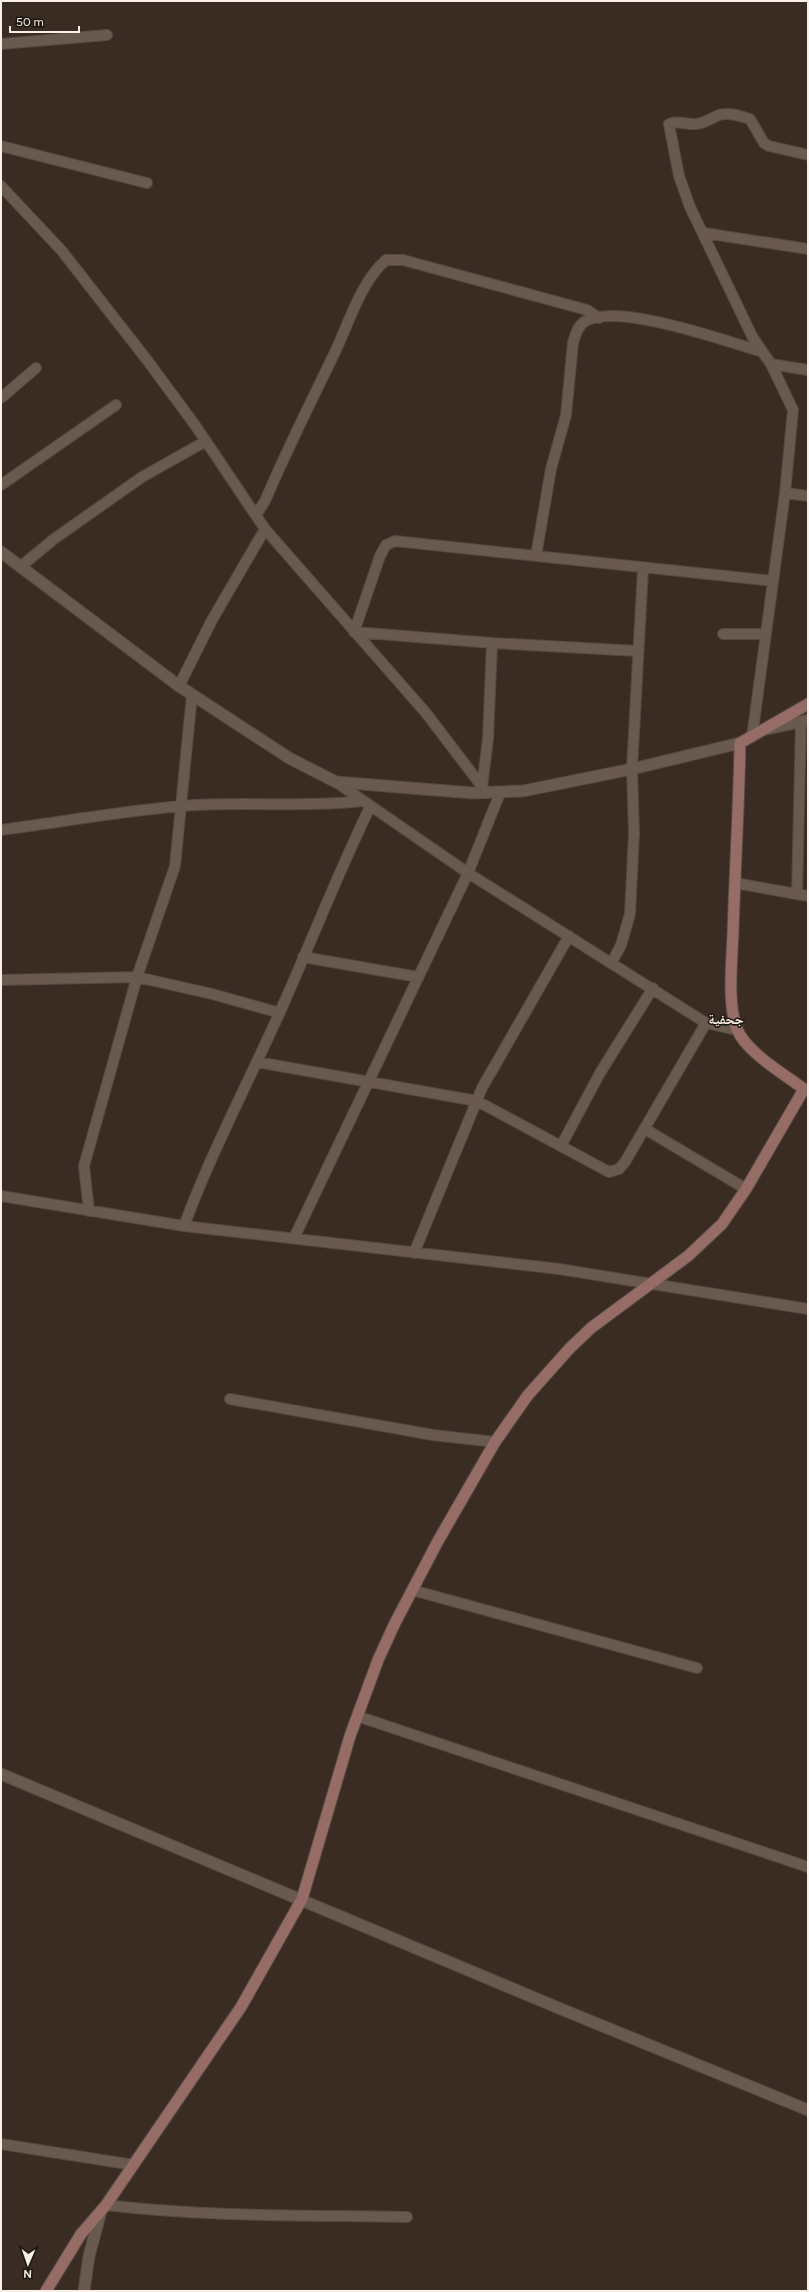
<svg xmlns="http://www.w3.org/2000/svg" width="809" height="2292" font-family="Figtree,'Noto Naskh Arabic',sans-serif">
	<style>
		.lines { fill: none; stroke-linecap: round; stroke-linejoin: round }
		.minor-casing { stroke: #554940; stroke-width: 12 }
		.tertiary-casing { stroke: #554940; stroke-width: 13 }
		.secondary-casing { stroke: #554940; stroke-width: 13 }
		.minor { stroke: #69594e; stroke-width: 10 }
		.tertiary { stroke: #69594e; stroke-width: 11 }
		.secondary { stroke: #956c66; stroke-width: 11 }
		.labels { text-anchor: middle; stroke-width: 3; stroke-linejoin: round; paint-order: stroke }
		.quarter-label { font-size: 14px; font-weight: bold; fill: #f9f0e9; stroke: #1c1611 }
	</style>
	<rect width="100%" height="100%" fill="#3a2c22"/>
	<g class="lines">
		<g class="minor-casing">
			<path id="minor" d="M1,44L107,35
				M1,146L147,183
				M1,186L62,251L147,360L195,425L265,529L426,713L487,793
				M704,233L808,249
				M771,364L808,370
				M1,398L36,368
				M1,485L116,405
				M785,493L808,496
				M256,515L265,501C287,449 312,400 336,350C349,322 362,280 386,260H403L587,310L599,318
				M536,556L551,469L566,415L573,343C575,336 577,327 584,322C615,301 725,341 760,351
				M20,567L54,539L142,477L206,441
				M723,634H764
				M638,651L492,643L354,632L380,556L386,545L395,541L773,581
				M179,686L212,620L265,529
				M752,737L785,493L793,410L771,364L753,338L690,207L679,176L669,124C677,120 687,125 696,124C706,123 711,118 719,115C729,112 740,116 750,119L764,143L769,146L808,155
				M336,782L468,873L706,1023L737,1030
				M482,787L488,739L492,643
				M1,830C61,822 122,811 182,806C241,801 303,808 362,801
				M735,883L808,896
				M797,894L801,722
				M303,957L418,977
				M612,962L621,945L630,914L634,833L632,769L643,569
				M1,980L137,977L212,994L280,1013
				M257,1062L477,1101L609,1172L619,1169L625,1162L706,1023
				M645,1129L746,1189
				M561,1146L600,1073L653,988
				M1,1196L184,1226L559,1269L808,1309
				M89,1211L84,1166L137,977L175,866L192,695
				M184,1226C211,1153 247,1085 279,1014C310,945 337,875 370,807
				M294,1238L468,873L500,793
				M414,1253L482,1088L569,936
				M230,1399L433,1435L495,1442
				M412,1590L697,1668
				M357,1716L808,1867
				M1,2144L134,2165
				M106,2205C206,2217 306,2215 407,2217"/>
		</g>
		<g class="tertiary-casing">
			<path id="tertiary" d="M1,552L179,686L289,758L336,782L473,793L523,791L632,769L740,743
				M767,729L808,720
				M1,1774L561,2009L808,2110
				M84,2291L89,2256L101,2211"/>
		</g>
		<g class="secondary-casing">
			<path id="secondary" d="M46,2291L81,2234L106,2205L241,2007L302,1899L350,1736L378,1660L395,1623L438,1541L495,1442L528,1395L570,1348L591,1328L688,1256L722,1224L746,1189L804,1089C785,1075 745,1051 737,1029C727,1003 732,961 733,933C735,869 739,806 740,743L808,704"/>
		</g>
		<use href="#minor" class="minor"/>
		<use href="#tertiary" class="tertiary"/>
		<use href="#secondary" class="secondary"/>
	</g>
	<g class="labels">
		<g class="quarter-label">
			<text x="726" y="1024">جحفية</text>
		</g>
	</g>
	<rect width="809" height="2292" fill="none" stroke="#f9f0e9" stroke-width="4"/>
	<g transform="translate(28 2264) rotate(182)" stroke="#1c1611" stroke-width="3" paint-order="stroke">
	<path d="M0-3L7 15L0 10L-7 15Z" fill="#f9f0e9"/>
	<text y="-6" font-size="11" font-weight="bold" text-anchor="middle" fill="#f9f0e9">N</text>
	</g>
	<path d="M10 26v6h69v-6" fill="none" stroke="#f9f0e9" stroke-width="2"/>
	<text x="16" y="26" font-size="12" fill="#f9f0e9" stroke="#1c1611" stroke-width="3" paint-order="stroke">50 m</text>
</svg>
